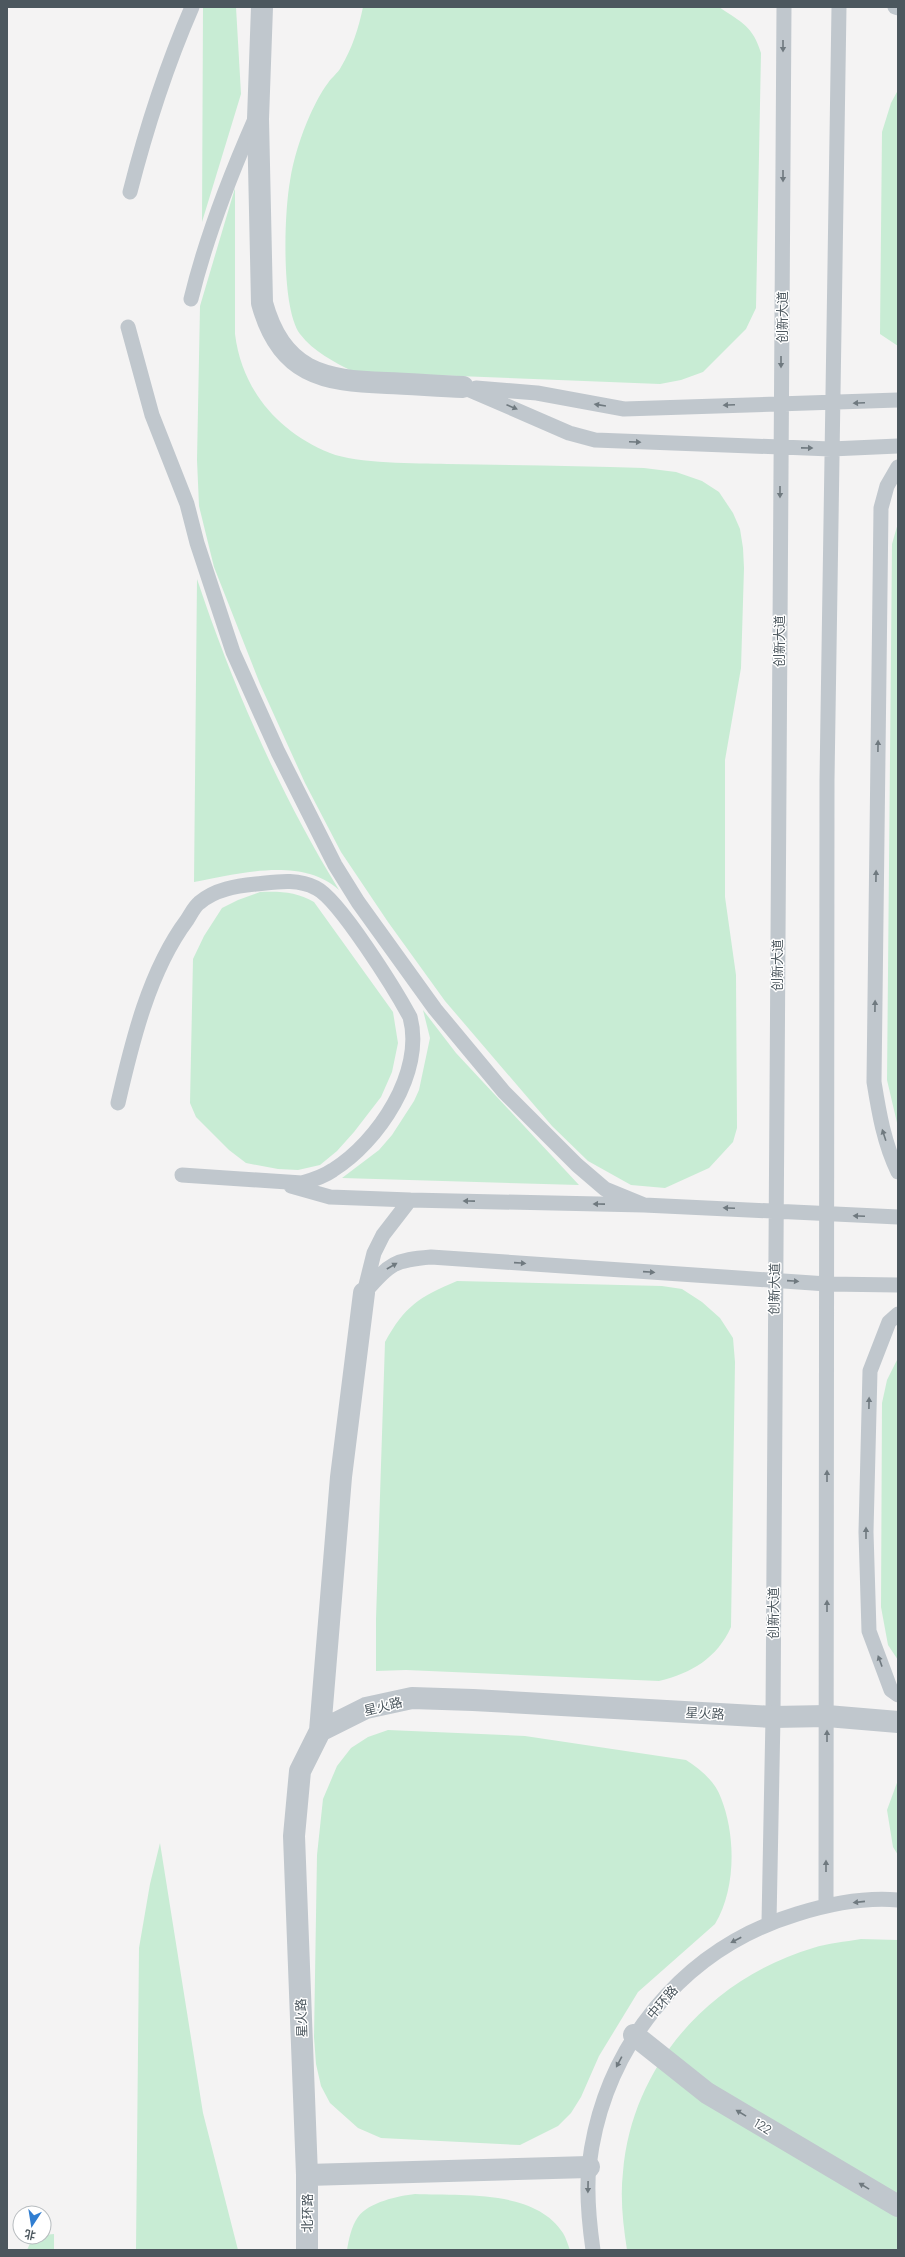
<svg xmlns="http://www.w3.org/2000/svg" width="905" height="2257" font-family="Barlow,'Noto Sans SC',sans-serif">
	<style>
		.green { fill: #c8ecd4 }
		.lines { fill: none; stroke-linecap: round; stroke-linejoin: round }
		.service { stroke: #c0c7cd; stroke-width: 15 }
		.minor { stroke: #c0c7cd; stroke-width: 22 }
		.oneway { fill: #6f797f }
		.labels { text-anchor: middle; stroke-width: 3; stroke-linejoin: round; paint-order: stroke }
		.street-label { font-size: 13px; fill: #4c575e; stroke: #fff }
	</style>
	<rect width="100%" height="100%" fill="#f4f3f3"/>
	<path class="green" d="M203,7H236L241,94L202,222Z
		M363,7H719C741,22 753,26 761,53L756,308L746,329L703,372L681,380L660,384L354,372C334,362 314,352 300,334C281,308 284,214 290,181C293,160 301,135 310,115C315,104 321,92 328,83C332,77 338,73 341,67C352,49 359,27 363,7Z
		M898,90V346L880,334L882,132L891,103Z
		M235,188V334C242,390 278,432 330,453C357,464 417,463 447,464C513,465 579,466 644,468L676,472L702,481L719,492L733,513L740,529L743,548L744,568L741,668L725,760V897L736,975L737,1128L733,1142L709,1168L665,1188L631,1185L588,1161L552,1126L445,1001L388,922L341,852L305,783L260,684L214,567L199,506L197,460L200,306Z
		M898,523V1127L887,1080L892,544Z
		M197,579C233,687 279,792 339,890C302,856 237,874 194,882Z
		M260,892C280,891 297,892 314,902L393,1012L398,1043L392,1072L381,1097L354,1132L337,1151L320,1165L298,1170L278,1169L246,1163L229,1150L196,1117L190,1103L193,959L204,936L222,908L238,900Z
		M423,1010L456,1053L579,1185L342,1178L379,1150L392,1135L414,1101L419,1090L430,1038Z
		M457,1281L662,1286L682,1289L702,1302L720,1318L733,1338L735,1362L731,1627C717,1658 692,1673 659,1681L406,1670L376,1671V1619L385,1342C405,1306 419,1297 457,1281Z
		M898,1358V1660L888,1645L881,1607L882,1403L887,1380Z
		M388,1730L525,1736L686,1760C700,1769 715,1781 721,1798C736,1836 736,1889 715,1924L638,1992L599,2056L581,2097L571,2113L558,2126L520,2145L381,2138L358,2128L330,2103L321,2086L316,2064L314,2037L317,1855L323,1799L337,1766L351,1748L368,1737Z
		M898,1780V1855L893,1847L887,1810Z
		M160,1843L203,2113L238,2250H136L139,1948L150,1884Z
		M861,1939L898,1940V2250H627C623,2224 620,2198 623,2172C632,2064 712,1978 813,1948C828,1943 845,1942 861,1939Z
		M415,2194C461,2196 535,2189 563,2233C566,2238 568,2245 570,2250H347C349,2239 351,2227 358,2217C369,2202 398,2196 415,2194Z
		M54,2234V2250H27L33,2237H44V2235Z"/>
	<g class="lines">
		<path class="service" d="M895,7L898,8
			M130,192C146,129 166,67 192,7
			M191,299C206,237 229,178 255,119
			M128,327L152,415L187,504L197,543L233,652L278,752L335,865L358,902L435,1009L504,1092L577,1165L605,1189L644,1205
			M463,387L569,433L595,440L831,449L898,446
			M476,388L537,393L624,409L898,400
			M898,467L887,486L881,508L874,1082C879,1113 884,1143 898,1172
			M118,1103C132,1042 149,971 187,920C191,914 194,907 199,903C215,889 237,886 256,884C276,882 297,878 316,888C339,899 396,991 410,1017C425,1072 378,1142 333,1170C323,1177 313,1180 302,1183L182,1175
			M291,1186L330,1197L410,1200
			M366,1291C390,1263 395,1260 431,1257L827,1284L898,1285
			M364,1293L374,1253L383,1235L410,1200L644,1205L898,1217
			M898,1314L889,1322L870,1371L866,1532L869,1631L891,1690L898,1695
			M826,1905L827,780L839,7
			M769,1922L773,1717L784,7
			M593,2250C589,2222 586,2194 589,2166C603,2047 682,1949 797,1914C829,1904 865,1897 898,1900"/>
		<path class="minor" d="M262,7L258,119L262,303C281,373 323,381 387,383C412,384 438,386 463,387
			M320,1731L341,1477L364,1293
			M634,2035L707,2093L898,2206
			M307,2175L589,2167
			M307,2250V2175L294,1836L300,1771L320,1731L366,1708L412,1698L473,1700L773,1717L827,1716L898,1722"/>
	</g>
	<defs><path id="oneway-solid" d="M-6-.8H1V-3.2L6.5 0L1 3.2V.8H-6Z"/></defs>
	<g class="oneway">
		<use href="#oneway-solid" transform="translate(783 46) rotate(90)"/>
		<use href="#oneway-solid" transform="translate(783 176) rotate(90)"/>
		<use href="#oneway-solid" transform="translate(781 362) rotate(90)"/>
		<use href="#oneway-solid" transform="translate(859 403) rotate(177)"/>
		<use href="#oneway-solid" transform="translate(600 405) rotate(-171)"/>
		<use href="#oneway-solid" transform="translate(729 405) rotate(178)"/>
		<use href="#oneway-solid" transform="translate(512 407) rotate(23)"/>
		<use href="#oneway-solid" transform="translate(635 442) rotate(2)"/>
		<use href="#oneway-solid" transform="translate(807 448) rotate(1)"/>
		<use href="#oneway-solid" transform="translate(780 492) rotate(90)"/>
		<use href="#oneway-solid" transform="translate(878 746) rotate(-89)"/>
		<use href="#oneway-solid" transform="translate(876 876) rotate(-89)"/>
		<use href="#oneway-solid" transform="translate(875 1006) rotate(-89)"/>
		<use href="#oneway-solid" transform="translate(884 1135) rotate(-108)"/>
		<use href="#oneway-solid" transform="translate(469 1201) rotate(-179)"/>
		<use href="#oneway-solid" transform="translate(599 1204) rotate(-179)"/>
		<use href="#oneway-solid" transform="translate(729 1208) rotate(-178)"/>
		<use href="#oneway-solid" transform="translate(859 1216) rotate(-178)"/>
		<use href="#oneway-solid" transform="translate(520 1263) rotate(4)"/>
		<use href="#oneway-solid" transform="translate(392 1266) rotate(-30)"/>
		<use href="#oneway-solid" transform="translate(649 1272) rotate(4)"/>
		<use href="#oneway-solid" transform="translate(793 1281) rotate(4)"/>
		<use href="#oneway-solid" transform="translate(869 1403) rotate(-89)"/>
		<use href="#oneway-solid" transform="translate(827 1476) rotate(-90)"/>
		<use href="#oneway-solid" transform="translate(866 1533) rotate(-90)"/>
		<use href="#oneway-solid" transform="translate(827 1606) rotate(-90)"/>
		<use href="#oneway-solid" transform="translate(880 1661) rotate(-110)"/>
		<use href="#oneway-solid" transform="translate(827 1736) rotate(-90)"/>
		<use href="#oneway-solid" transform="translate(826 1866) rotate(-90)"/>
		<use href="#oneway-solid" transform="translate(859 1902) rotate(174)"/>
		<use href="#oneway-solid" transform="translate(736 1940) rotate(152)"/>
		<use href="#oneway-solid" transform="translate(619 2062) rotate(118)"/>
		<use href="#oneway-solid" transform="translate(741 2113) rotate(-149)"/>
		<use href="#oneway-solid" transform="translate(864 2186) rotate(-149)"/>
		<use href="#oneway-solid" transform="translate(588 2187) rotate(91)"/>
	</g>
	<g class="labels">
		<g class="street-label">
			<text transform="translate(782 317) rotate(-90)" y="5">创新大道</text>
			<text transform="translate(779 641) rotate(-90)" y="5">创新大道</text>
			<text transform="translate(777 965) rotate(-90)" y="5">创新大道</text>
			<text transform="translate(774 1289) rotate(-89)" y="5">创新大道</text>
			<text transform="translate(773 1613) rotate(-90)" y="5">创新大道</text>
			<text transform="translate(383 1706) rotate(-14)" y="5">星火路</text>
			<text transform="translate(705 1713) rotate(3)" y="5">星火路</text>
			<text transform="translate(662 2002) rotate(-49)" y="5">中环路</text>
			<text transform="translate(301 2018) rotate(-92)" y="5">星火路</text>
			<text transform="translate(763 2126) rotate(31)" y="5">122</text>
			<text transform="translate(307 2213) rotate(-90)" y="5">北环路</text>
		</g>
	</g>
	<rect width="905" height="2257" fill="none" stroke="#4c575e" stroke-width="16"/>
	<g transform="translate(32 2225) rotate(192)"><circle r="19" fill="#ffffff" stroke="#b7bcbf"/>
	<path d="M0-3L7 15L0 10L-7 15Z" fill="#317ed1"/>
	<text y="-6" font-size="11" font-weight="bold" text-anchor="middle" fill="#4c575e">北</text>
	</g>
</svg>
